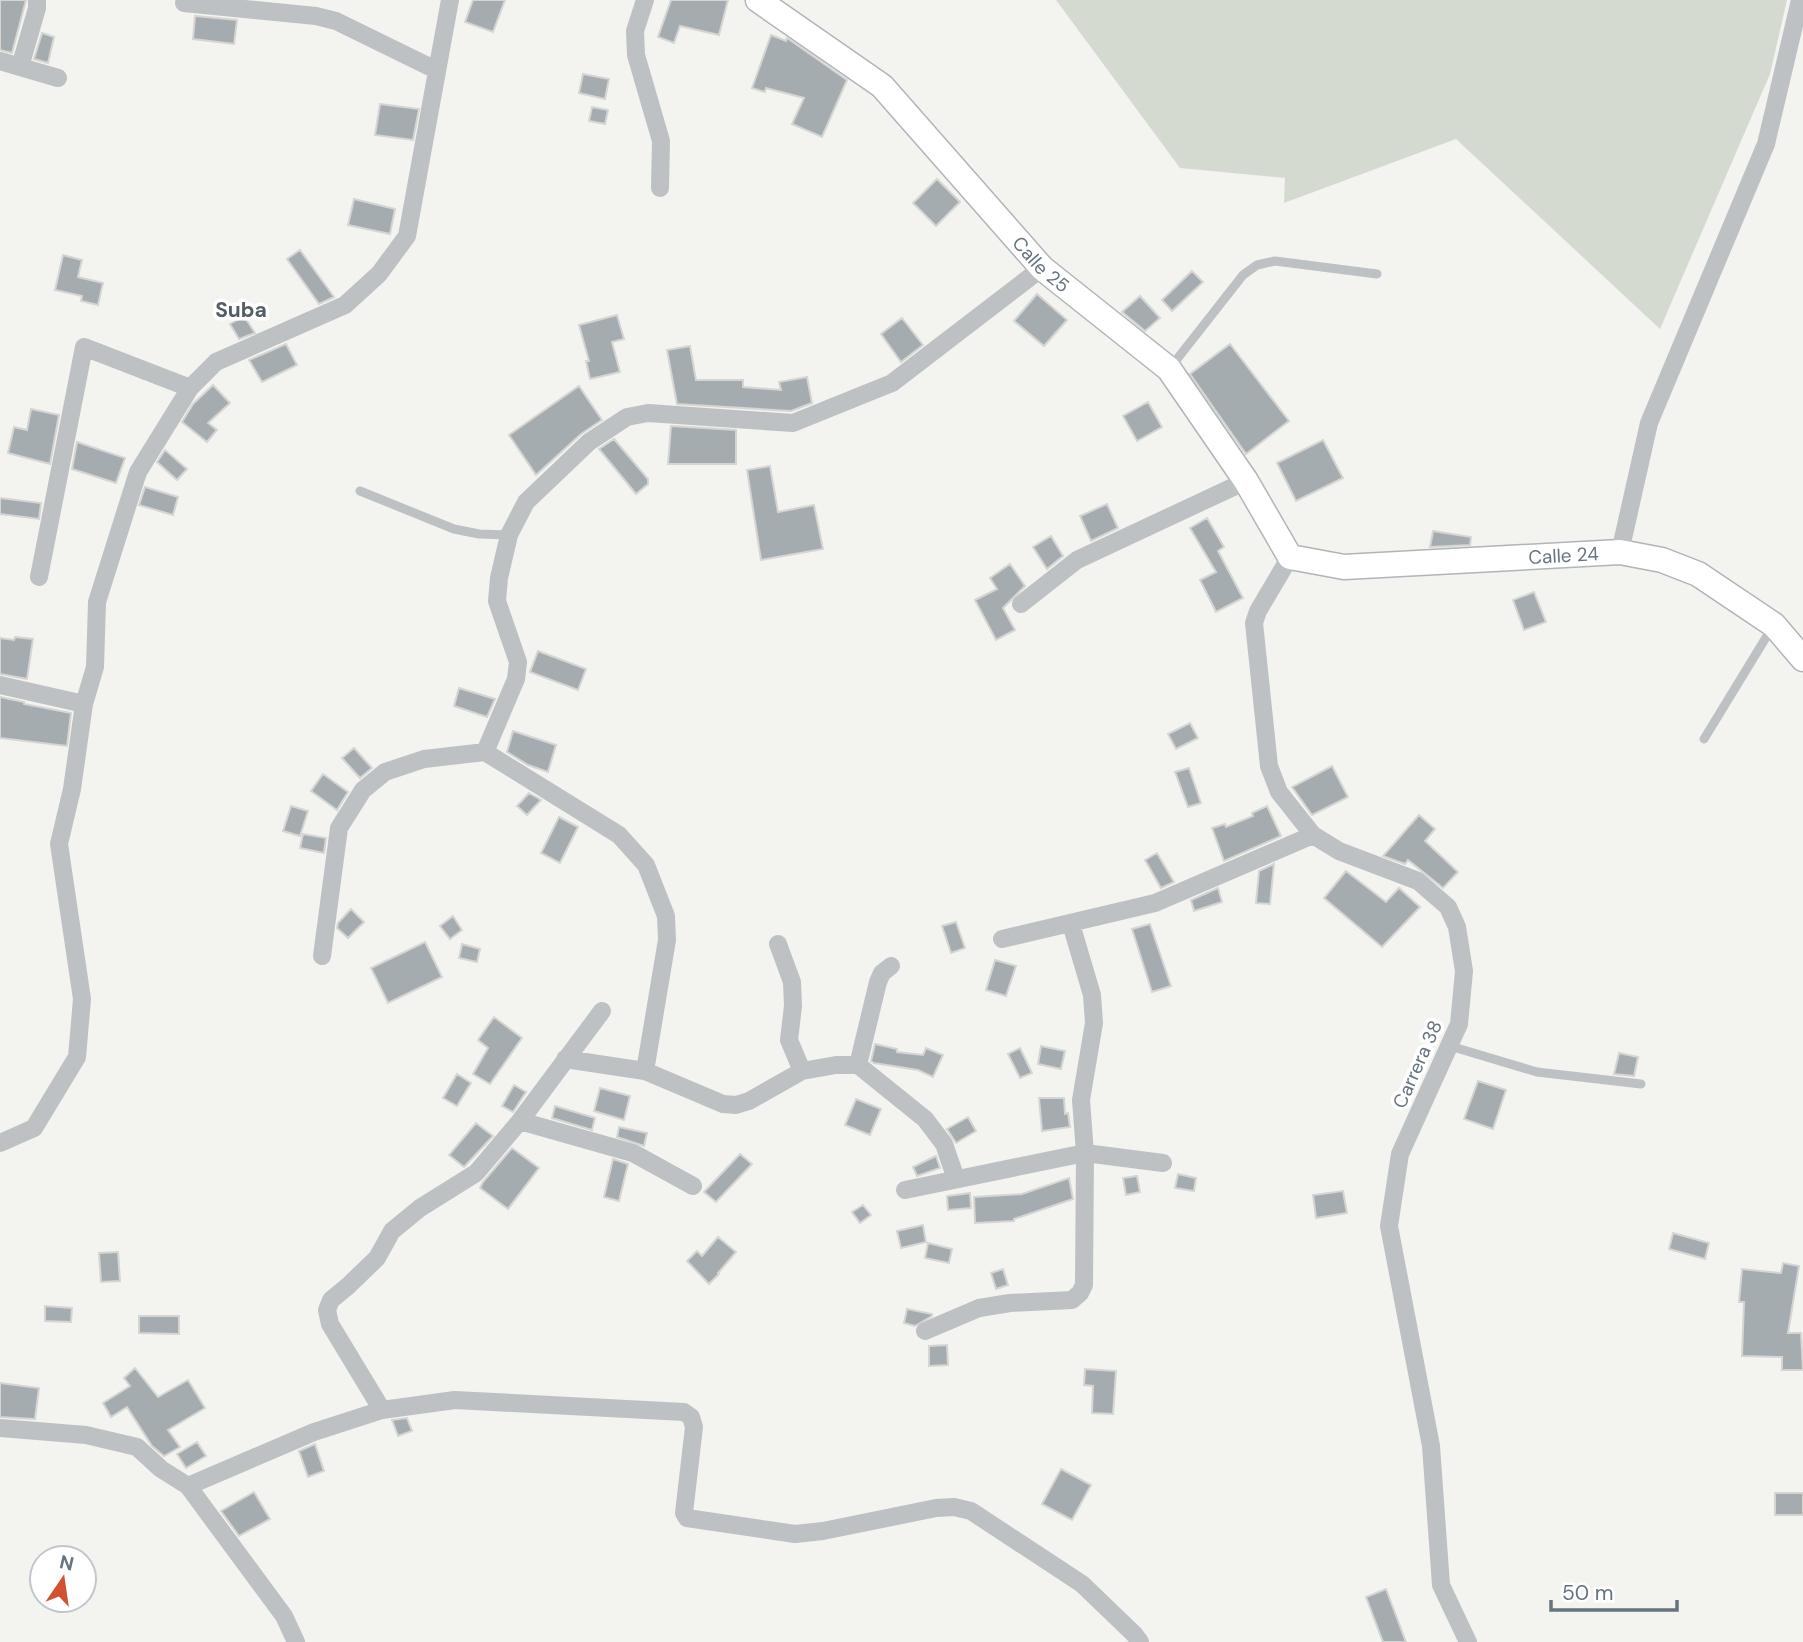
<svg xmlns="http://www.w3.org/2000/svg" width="1803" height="1642" font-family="'DM Sans',sans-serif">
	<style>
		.green { fill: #d5dad1 }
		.building { fill: #a5acb0; stroke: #d5d5d3; stroke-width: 2 }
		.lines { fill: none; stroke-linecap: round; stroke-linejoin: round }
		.secondary-casing { stroke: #b0b5b8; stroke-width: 27 }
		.lane { stroke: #bdc1c4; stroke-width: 9 }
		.street { stroke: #bdc1c4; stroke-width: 18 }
		.secondary { stroke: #fff; stroke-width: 24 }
		.labels { text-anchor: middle; stroke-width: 7; stroke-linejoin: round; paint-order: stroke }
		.street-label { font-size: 19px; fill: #65747e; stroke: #fff }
		.neighbourhood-label { font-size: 21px; font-weight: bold; fill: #525d64; stroke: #fff }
	</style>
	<rect width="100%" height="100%" fill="#f3f3f0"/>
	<path class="green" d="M1056,0H1787L1770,74L1660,329L1456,139L1284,203L1285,178L1180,168Z"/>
	<path class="building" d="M0,0H26L12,53L0,50Z
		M473,0H505L493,32L465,22Z
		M671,0H728L719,35L680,26L674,43L658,37Z
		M195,16L237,20L234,44L193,39Z
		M42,33L54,37L48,63L34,59Z
		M771,35L786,41L787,38L847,80L822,137L792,124L804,98L766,88L765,92L752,88Z
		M583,74L609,79L605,99L579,93Z
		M380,104L419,109L413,140L375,135Z
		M592,107L608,110L605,124L589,121Z
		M937,179L960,202L936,226L913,203Z
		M354,199L395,209L390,234L348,225Z
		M300,250L334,297L319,304L287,259Z
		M63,255L82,260L78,277L103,283L98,305L81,301L82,296L55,290Z
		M1192,271L1203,282L1172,311L1162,300Z
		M1037,294L1067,320L1044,346L1014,321Z
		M1140,296L1160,318L1145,331L1122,312Z
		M617,315L624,339L612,342L620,372L590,379L586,361H589L579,325Z
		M244,316L255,333L239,339L230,324Z
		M902,318L923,345L901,362L881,334Z
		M286,344L297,365L262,382L249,360Z
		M1230,344L1289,421L1246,454L1190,374Z
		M690,346L696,380H743V387L781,390L779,382L807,377L812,403L791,411L677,404L667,350Z
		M213,385L230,403L208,423L217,430L207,442L182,422L193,404Z
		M579,386L602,420L581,434L536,475L509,435Z
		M1148,402L1162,427L1137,441L1123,416Z
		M31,409L59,415L50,464L8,453L14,427L27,430Z
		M671,426L736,430V464H668Z
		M614,439L648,479V484L636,494L599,449Z
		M1323,440L1343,478L1296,501L1277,463Z
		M77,442L125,458L116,483L72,469Z
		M165,450L187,469L177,480L157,462Z
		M770,466L778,512L814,505L823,549L761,560L747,470Z
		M145,487L178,497L173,515L139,505Z
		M0,498L41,503L39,519L0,514Z
		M1107,504L1118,528L1091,541L1080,516Z
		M1207,518L1224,547L1218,551L1243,598L1216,612L1200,580L1216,572L1190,528Z
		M1433,531L1471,537L1470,545L1430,547Z
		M1051,536L1063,556L1047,569L1033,547Z
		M1010,564L1025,586L1003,608L1015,630L996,640L975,600L997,589L990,578Z
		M1534,592L1546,622L1524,630L1513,600Z
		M15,637L33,639L27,679L0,674V638L14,640Z
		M538,651L586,669L578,690L530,672Z
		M459,688L495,699L487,717L454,706Z
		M0,697L24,702V704L71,713L67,746L0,738Z
		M1190,723L1198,738L1176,749L1168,734Z
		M513,731L556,745L548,772L528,765L507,752Z
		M354,748L372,768L360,778L342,758Z
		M1332,766L1348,797L1312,815L1292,787Z
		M1189,768L1201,803L1188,807L1175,772Z
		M323,774L348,792L337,810L311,791Z
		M529,793L541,800L527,815L517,806Z
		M291,806L308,811L300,836L283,831Z
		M1267,806L1281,836L1224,861L1212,828L1225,824L1226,827L1253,816L1252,813Z
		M1419,815L1435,829L1425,841L1458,872L1443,888L1408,860L1405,864L1383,856Z
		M559,817L578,827L560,863L541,853Z
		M303,834L326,838L324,853L300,848Z
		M1157,853L1174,882L1161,888L1145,860Z
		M1274,864L1270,904L1256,903L1259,871Z
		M1346,871L1386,902L1399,888L1420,907L1382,947L1324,898Z
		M1218,888L1222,902L1194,911L1191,900Z
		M351,909L364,922L348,938L337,928L338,923Z
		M453,916L462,930L450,939L440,926Z
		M956,922L965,948L951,953L942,926Z
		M1150,924L1171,986L1152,992L1132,929Z
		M425,942L442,977L388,1003L371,968Z
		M462,944L480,949L477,962L459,958Z
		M995,960L1016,966L1006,996L986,990Z
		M494,1017L522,1038L490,1084L473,1074L488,1048L478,1040Z
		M875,1044L897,1049V1052L923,1055L926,1048L943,1055L933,1077L918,1070L874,1063L871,1061Z
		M1041,1046L1065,1051L1061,1069L1038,1064Z
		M1020,1048L1032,1073L1020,1078L1008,1054Z
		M1619,1053L1638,1057L1634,1076L1614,1074Z
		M457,1074L471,1083L457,1106L443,1098Z
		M1478,1081L1506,1090L1493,1129L1464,1119Z
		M514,1085L526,1092L513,1112L502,1106Z
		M600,1088L630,1096L624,1120L594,1111Z
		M1039,1098H1064L1065,1114L1068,1113L1070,1127L1042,1131Z
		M856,1099L881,1109L870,1135L845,1125Z
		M555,1106L595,1118L592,1130L552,1118Z
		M968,1117L976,1131L956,1143L947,1129Z
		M476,1123L493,1136L464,1167L449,1155Z
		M619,1127L647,1133L644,1146L617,1137Z
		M512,1148L539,1168L508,1209L480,1188L483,1182Z
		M740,1154L752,1164L716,1202L704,1192Z
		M936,1156L940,1168L917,1176L913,1167Z
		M613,1159L628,1164L619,1201L604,1197Z
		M1178,1174L1196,1178L1194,1191L1175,1188Z
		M1137,1176L1140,1192L1126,1195L1123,1178Z
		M1069,1178L1073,1199L1014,1219V1221L975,1223L974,1197L1022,1194Z
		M1343,1191L1347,1213L1316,1218L1313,1195Z
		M970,1193L971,1208L948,1210L947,1196Z
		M863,1205L871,1215L860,1223L852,1212Z
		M923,1225L926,1242L901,1248L897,1231Z
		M1673,1233L1709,1243L1705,1259L1669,1249Z
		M718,1237L736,1252L718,1273L719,1274L709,1284L687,1261L697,1251L702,1256Z
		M928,1243L952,1249L949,1263L925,1258Z
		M118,1252L120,1281L101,1282L99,1253Z
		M1783,1263L1799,1266L1788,1333H1801L1803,1370H1782V1357L1742,1356L1744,1302H1739L1742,1269L1781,1273Z
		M1003,1269L1008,1285L996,1289L991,1273Z
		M45,1306L72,1308L71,1322L45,1321Z
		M907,1309L932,1314V1316L915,1326L904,1323Z
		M139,1316H179V1334L139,1333Z
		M947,1345L948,1365L929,1366V1346Z
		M135,1368L158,1397L188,1380L205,1408L168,1430L180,1447L164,1456L152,1446L127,1407L111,1417L103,1403L130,1386L124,1378Z
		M1085,1369L1116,1371L1113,1414L1092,1413L1093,1386L1084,1385Z
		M0,1383L39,1388L35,1419L0,1417Z
		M407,1418L412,1431L398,1436L392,1420Z
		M197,1442L206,1456L186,1468L177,1454Z
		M315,1444L324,1471L308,1477L299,1451Z
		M1061,1469L1091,1485L1072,1520L1042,1504Z
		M254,1492L270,1519L239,1536L221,1511Z
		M1775,1493H1803V1515H1775Z
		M1386,1589L1406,1642H1383L1366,1597Z"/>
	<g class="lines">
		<g class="secondary-casing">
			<g id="secondary">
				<path id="s1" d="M758,0L882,86L1042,268L1169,369L1246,481L1290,557L1344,567L1620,552L1662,560L1698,574L1774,625L1803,659"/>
			</g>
		</g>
		<path class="lane" d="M1170,368L1243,275L1257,265L1275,261L1377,274
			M360,491L454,529L479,534L509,535
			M1704,739L1773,626
			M1450,1046L1537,1072L1641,1084"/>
		<path class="street" d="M645,0L635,31L636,55L661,141L660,188
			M184,3L316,16L336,21L436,70
			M0,61L58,78
			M20,67L37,8V0
			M1620,552L1649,423L1766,144L1800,0
			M1290,557L1258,611L1254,623L1269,766L1279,792L1313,835L1339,851L1418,881L1448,907L1457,927L1464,971L1459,1024L1400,1154L1389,1226L1431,1446L1441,1585L1468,1642
			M39,577L84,347L190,388
			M1021,604L1077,560L1246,481
			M0,685L84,704
			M485,752L619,835L646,865L666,916L667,940L645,1071
			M1002,939L1155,903L1313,835
			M778,944L792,982L793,1006L789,1040L802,1071
			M322,956L339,828L363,790L385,772L424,759L485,752L516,679L518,662L497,601L499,578L509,535L526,502L589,442L627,417L648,413L793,423L892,383L1042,268
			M565,1059L645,1071L723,1104L736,1105L749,1101L802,1071L836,1065H858L925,1119L944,1144L956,1179
			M858,1065L878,982L882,973L891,966
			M520,1121L633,1153L693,1186
			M0,1143L34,1128L77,1057L82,999L59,844L72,789L84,704L95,667L97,602L138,472L190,388L216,362L345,305L379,274L407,236L450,0
			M905,1190L1085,1153L1163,1163
			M925,1331L979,1308L1010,1303L1072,1300L1080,1293L1084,1285L1085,1153L1081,1100L1094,1023L1092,995L1071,924
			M382,1410L330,1324L327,1310L331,1300L348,1286L377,1258L392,1231L420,1208L476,1173L520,1121L602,1011
			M0,1428L86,1435L137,1447L161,1469L188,1486L284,1616L296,1642
			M188,1486L314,1432L382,1410L455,1400L684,1412L691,1417L694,1427L684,1513L687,1518L795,1534L823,1531L936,1508L954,1507L971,1511L1082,1584L1134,1634L1140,1642"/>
		<use href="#secondary" class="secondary"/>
	</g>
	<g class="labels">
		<g class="street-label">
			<text dy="7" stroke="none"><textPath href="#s1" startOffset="390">Calle 25</textPath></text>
			<text dy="7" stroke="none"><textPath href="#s1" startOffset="1054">Calle 24</textPath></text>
			<text transform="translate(1417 1064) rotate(-66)" y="7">Carrera 38</text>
		</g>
		<g class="neighbourhood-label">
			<text x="241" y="317">Suba</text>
		</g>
	</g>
	<g transform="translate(63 1579) rotate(13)"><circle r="33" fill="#ffffff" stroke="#c1c7cb" stroke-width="2"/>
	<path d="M0-5L12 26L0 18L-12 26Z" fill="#d25131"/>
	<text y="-10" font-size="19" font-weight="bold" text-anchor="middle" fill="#65747e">N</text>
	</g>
	<path d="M1551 1600v10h126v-10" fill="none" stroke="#65747e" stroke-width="3.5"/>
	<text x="1562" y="1600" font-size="21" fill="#65747e" stroke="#ffffff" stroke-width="5" paint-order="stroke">50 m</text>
</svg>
